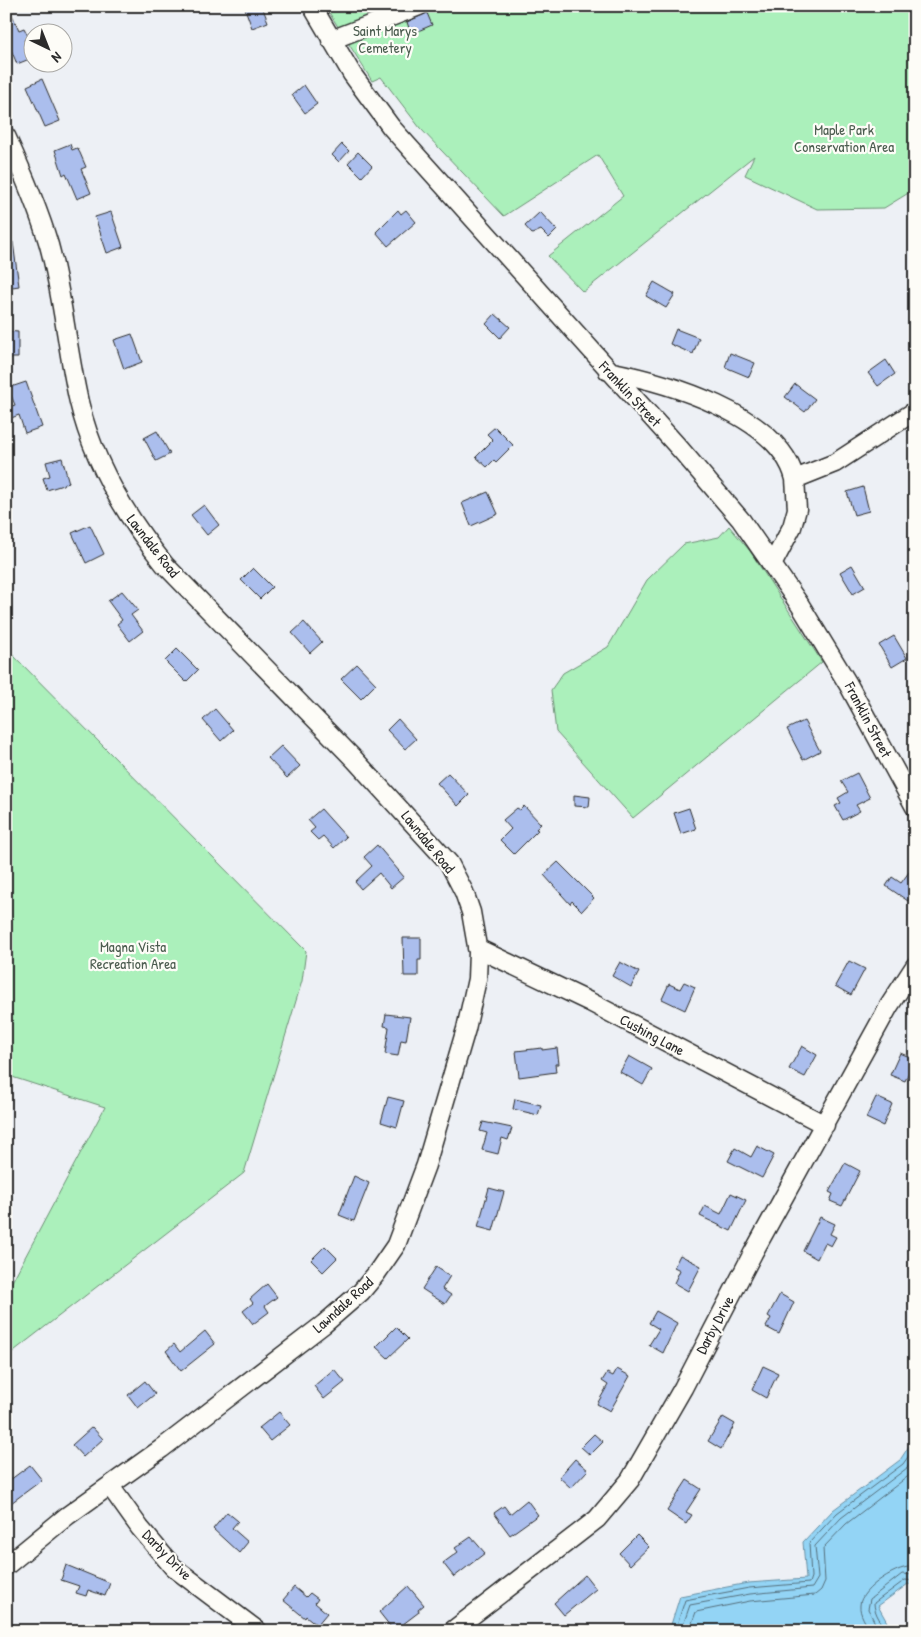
<svg xmlns="http://www.w3.org/2000/svg" width="921" height="1637" font-family="'Patrick Hand',sans-serif">
	<style>
		.green { fill: #abf0bb; stroke: #6b8e73 }
		.water { fill: #93d4f5; stroke: #6990a4 }
		.lines { fill: none; stroke-linecap: round; stroke-linejoin: round }
		.shore { stroke: #556f7c; stroke-width: 1 }
		.building { fill: #abbeed; stroke: #2b2b2b }
		.minor-casing { stroke: #2b2b2b; stroke-width: 21 }
		.minor { stroke: #fdfcf7; stroke-width: 18 }
		.labels { text-anchor: middle; stroke-width: 4.5; stroke-linejoin: round; paint-order: stroke }
		.park-label { font-size: 15px; fill: #4b5c4f; stroke: #fdfcf7 }
		.street-label { font-size: 15px; fill: #2b2b2b; stroke: #fdfcf7 }
	</style>
	<rect width="100%" height="100%" fill="#edf0f5"/>
	<filter id="ink" filterUnits="userSpaceOnUse"><feTurbulence type="fractalNoise" baseFrequency=".02" numOctaves="2"/><feDisplacementMap in="SourceGraphic" scale="10" xChannelSelector="R" yChannelSelector="G"/><feConvolveMatrix kernelMatrix="1 2 1 2 8 2 1 2 1" color-interpolation-filters="sRGB"/></filter>
	<g filter="url(#ink)">
		<path class="green" d="M325,6H915V189L884,208L817,209L745,175L754,156L583,292L548,256L623,196L598,155L504,216L420,128L381,77L372,81Z
			M729,526L750,551L822,662L633,818L556,732L551,690L563,673L608,647L647,580L684,544L719,537Z
			M6,648L306,951L302,981L244,1173L6,1357V1293L105,1107L6,1075Z"/>
		<path class="water" d="M915,1437V1586L908,1584L878,1606L888,1624L900,1631H669L680,1596L748,1583L806,1579L803,1542L833,1510L900,1460Z"/>
		<g class="lines">
			<path class="shore" d="M675,1631L685,1600L749,1588L809,1583L811,1577L809,1543L837,1513L903,1464L915,1447
				M681,1631L690,1605L750,1594L812,1588L818,1578L815,1546L841,1518L907,1468L915,1458
				M689,1631L696,1612L750,1601L815,1595L821,1590L825,1581L823,1548L846,1524L915,1471
				M870,1631C866,1623 859,1614 860,1605C860,1589 900,1563 915,1567
				M879,1631L868,1609L870,1599L902,1574L915,1575
				M890,1631C882,1626 874,1613 874,1603L905,1580L915,1581"/>
		</g>
		<path class="building" d="M6,6H8L19,30L24,28L29,38L24,40L32,58L17,64L9,45L6,46Z
			M244,6H262L268,22L252,28Z
			M427,13L432,25L411,34L407,22Z
			M42,79L60,121L45,127L27,86Z
			M304,85L317,104L305,113L292,95Z
			M70,144L72,150L77,148L80,153L86,167L81,169L91,193L77,199L66,173L63,175L55,150Z
			M342,144L349,151L339,162L332,155Z
			M358,152L372,166L362,177L348,163Z
			M398,210L401,214L406,210L416,222L388,246L376,232Z
			M111,212L123,247L107,253L95,217Z
			M540,212L557,230L549,238L541,230L532,234L525,226Z
			M13,242L19,286L6,288V243Z
			M654,282L675,294L666,308L646,296Z
			M495,314L510,327L500,338L486,324Z
			M676,329L699,338L693,354L670,344Z
			M6,331L18,332V358H6Z
			M132,334L142,362L124,369L114,340Z
			M730,353L755,363L749,377L725,367Z
			M886,360L895,374L878,386L868,373Z
			M26,382L42,427L25,433L19,415L6,420V408L15,405L8,388Z
			M795,384L815,399L805,412L785,397Z
			M495,427L513,445L496,462L494,460L487,467L476,457L493,440L487,434Z
			M157,431L170,454L156,461L144,438Z
			M62,458L69,483L47,490L43,478L50,476L46,462Z
			M863,487L869,511L854,515L847,492Z
			M488,492L498,514L471,526L462,503Z
			M204,505L219,525L207,535L191,515Z
			M90,525L104,554L86,563L72,533Z
			M852,565L865,587L853,594L840,572Z
			M253,568L272,587L260,599L241,580Z
			M122,591L138,610L131,615L143,631L130,641L117,624L122,620L108,601Z
			M304,622L322,642L310,653L292,633Z
			M894,636L907,658L892,667L879,645Z
			M177,649L198,670L186,682L165,661Z
			M357,664L376,684L361,699L341,679Z
			M215,709L233,730L221,741L203,720Z
			M398,719L416,739L405,749L387,730Z
			M804,721L820,751L803,760L787,729Z
			M281,746L300,766L287,778L268,758Z
			M448,773L469,795L458,806L437,783Z
			M857,773L870,798L856,805L860,811L843,820L835,806L841,803L838,798L848,792L841,781Z
			M574,795L590,797L589,807L574,806Z
			M524,806L541,824L536,829L538,830L514,854L500,840L511,829L503,820L517,808L520,810Z
			M689,808L696,829L681,834L674,813Z
			M321,809L346,837L334,848L323,836L318,840L310,832L315,828L308,820Z
			M377,845L404,877L391,888L379,873L361,889L355,882L372,866L364,857Z
			M558,862L594,898L582,911L572,901L570,904L544,875Z
			M915,864V891L908,901L886,886L892,877L901,883Z
			M403,938H421V960H418V976H404Z
			M849,961L865,969L851,995L835,986Z
			M620,962L639,972L631,987L612,976Z
			M684,982L695,987L685,1010L662,999L669,984L680,989Z
			M386,1014L410,1017L406,1041L401,1040L398,1056L385,1054L389,1027L384,1026Z
			M802,1046L817,1055L805,1077L789,1069Z
			M542,1048V1050L557,1048L559,1064H555L556,1072L519,1077L516,1051Z
			M900,1053L915,1059V1075L909,1072L905,1081L890,1075Z
			M629,1056L652,1069L643,1085L620,1072Z
			M388,1097L404,1101L397,1127L381,1122Z
			M876,1097L892,1104L883,1126L866,1118Z
			M515,1099L541,1105L538,1115L513,1109Z
			M483,1122L512,1128L508,1140L502,1138L498,1154L482,1150L487,1133L480,1131Z
			M757,1146L774,1155L762,1178L728,1161L735,1148L751,1157Z
			M845,1163L860,1171L842,1206L830,1201L833,1194L829,1192Z
			M354,1176L369,1183L354,1221L339,1215Z
			M489,1188L504,1192L493,1231L478,1227Z
			M731,1193L746,1200L731,1231L700,1216L705,1206L721,1214Z
			M820,1217L835,1224L830,1234L836,1237L831,1246L825,1243L817,1259L803,1251Z
			M325,1246L337,1258L323,1272L311,1260Z
			M680,1255L701,1266L688,1291L674,1283L680,1270L674,1267Z
			M436,1267L450,1276L442,1289L451,1295L445,1304L422,1289Z
			M267,1284L277,1297L265,1306L269,1312L253,1324L243,1311L253,1303L250,1299Z
			M780,1294L794,1302L779,1334L766,1327L771,1318L768,1316Z
			M656,1311L677,1323L663,1353L649,1345L659,1329L649,1323Z
			M396,1327L408,1339L388,1358L376,1347Z
			M205,1331L215,1344L181,1371L166,1351L174,1344L180,1352Z
			M763,1366L778,1373L766,1398L752,1390Z
			M334,1369L345,1382L324,1399L314,1386Z
			M617,1369L630,1376L610,1411L597,1404L608,1385L602,1381L607,1373L613,1376Z
			M145,1381L155,1394L138,1408L128,1395Z
			M279,1412L290,1425L270,1441L259,1428Z
			M723,1417L735,1424L721,1449L708,1441Z
			M92,1427L103,1439L83,1457L72,1445Z
			M594,1434L603,1442L590,1455L581,1447Z
			M575,1459L588,1470L571,1488L559,1477Z
			M30,1465L42,1480L11,1503L6,1497V1483Z
			M687,1480L701,1489L686,1512L692,1515L686,1524L667,1511Z
			M527,1500L538,1515L510,1535L494,1513L504,1506L510,1514Z
			M227,1512L238,1521L232,1528L248,1542L239,1553L213,1529Z
			M637,1535L649,1547L630,1565L619,1553Z
			M471,1537L485,1553L454,1577L443,1563L458,1552L455,1548Z
			M66,1565L110,1583L105,1596L88,1590L86,1596L76,1593L79,1586L61,1580Z
			M585,1575L596,1589L564,1615L554,1603Z
			M408,1586L424,1605L418,1610L419,1612L394,1631L379,1612Z
			M294,1587L306,1597L310,1593L318,1599L315,1603L327,1613L317,1625L306,1616L305,1618L283,1600Z"/>
		<g class="lines">
			<g class="minor-casing">
				<path id="minor" d="M312,6L352,74L391,127L681,450L741,520L800,605L848,684L915,807
					M331,40L419,6
					M6,136C22,171 38,208 49,245C63,296 67,350 79,402C93,461 127,518 165,565L355,760L449,863L464,892L471,912L478,952L477,979L466,1029L426,1165L396,1245L376,1274L361,1292L324,1324L161,1449L67,1516L6,1566
					M608,371C665,382 779,414 795,479
					M772,565L792,527L797,509L795,479L835,463L915,411
					M477,948L590,1002L825,1125
					M110,1486L140,1528L173,1567L258,1631
					M452,1631L597,1519L630,1480L683,1388L753,1253L889,1006L915,966"/>
			</g>
			<use href="#minor" class="minor"/>
		</g>
	</g>
	<g class="labels">
		<g class="park-label">
			<text x="385" y="36">Saint Marys<tspan x="385" dy="17">Cemetery</tspan></text>
			<text x="844" y="135">Maple Park<tspan x="844" dy="17">Conservation Area</tspan></text>
			<text x="133" y="952">Magna Vista<tspan x="133" dy="17">Recreation Area</tspan></text>
		</g>
		<g class="street-label">
			<text transform="translate(630 394) rotate(47)" y="5">Franklin Street</text>
			<text transform="translate(153 546) rotate(52)" y="5">Lawndale Road</text>
			<text transform="translate(868 720) rotate(62)" y="5">Franklin Street</text>
			<text transform="translate(428 842) rotate(51)" y="5">Lawndale Road</text>
			<text transform="translate(652 1035) rotate(28)" y="5">Cushing Lane</text>
			<text transform="translate(343 1305) rotate(-42)" y="5">Lawndale Road</text>
			<text transform="translate(715 1325) rotate(-62)" y="5">Darby Drive</text>
			<text transform="translate(167 1555) rotate(46)" y="5">Darby Drive</text>
		</g>
	</g>
	<rect width="921" height="1637" fill="none" stroke="#fdfcf7" stroke-width="25"/>
	<rect x="12" y="12" width="896" height="1612" fill="none" stroke="#2b2b2b" stroke-width="2" filter="url(#ink)"/>
	<g transform="translate(48 48) rotate(137)"><circle r="24" fill="#fdfcf7" stroke="#a9a8a5"/>
	<path d="M0-4L9 19L0 12L-9 19Z" fill="#2b2b2b"/>
	<text y="-8" font-size="14" font-weight="bold" text-anchor="middle" fill="#2b2b2b">N</text>
	</g>
</svg>
